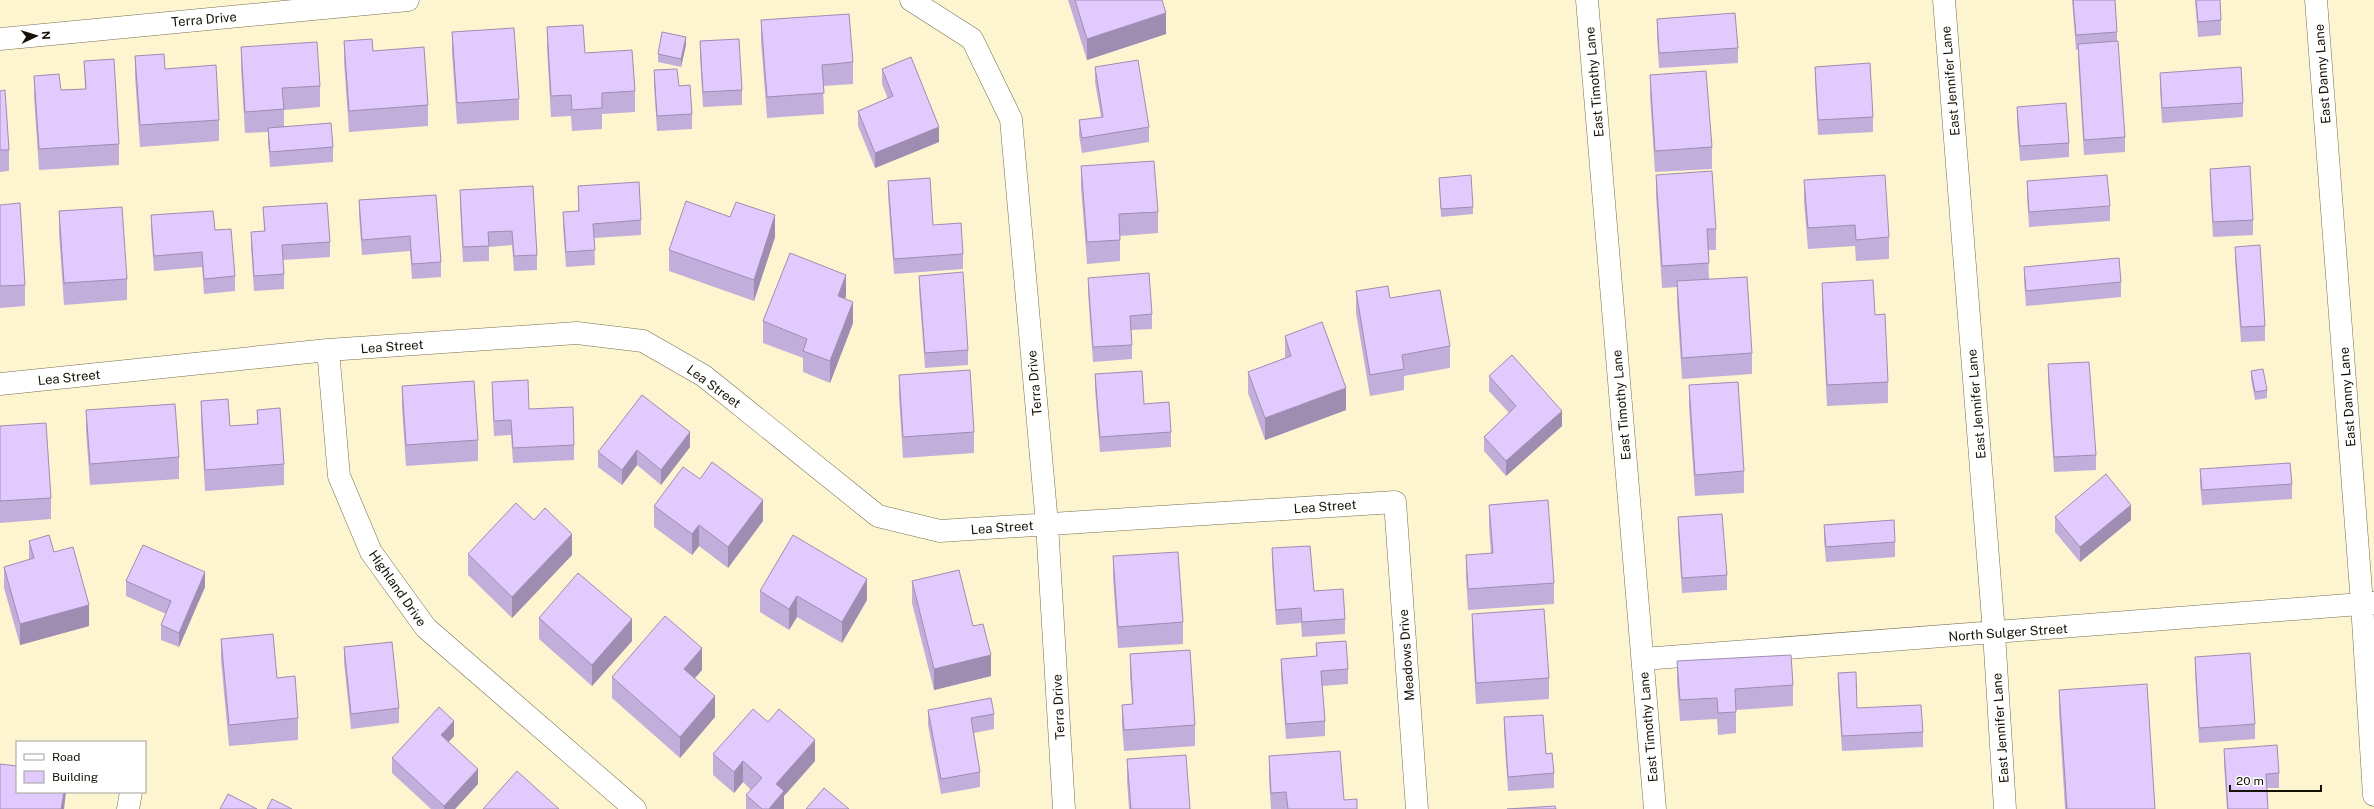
<svg xmlns="http://www.w3.org/2000/svg" width="2374" height="809" font-family="'Public Sans',sans-serif">
	<style>
		.lines { fill: none; stroke-linecap: round; stroke-linejoin: round }
		.minor-casing { stroke: #776f4f; stroke-width: 23 }
		.minor { stroke: #fff; stroke-width: 22 }
		.wall { fill: #c2aeda }
		.shaded-wall { fill: #9e8db1 }
		.building { fill: #e1cafd; stroke: #9e8db1 }
		.labels { text-anchor: middle; stroke-width: 3; stroke-linejoin: round; paint-order: stroke }
		.street-label { font-size: 13px; fill: #151205; stroke: #fff }
	</style>
	<rect width="100%" height="100%" fill="#fdf5d0"/>
	<g class="lines">
		<g class="minor-casing">
			<path id="minor" d="M911,0L972,39L1011,119L1047,524L1064,809
				M1587,0L1655,809
				M1944,0L1994,633L2005,809
				M2316,0L2362,604L2374,795
				M0,39L408,0
				M328,350L339,476L371,552L426,628L635,809
				M0,384L328,350L577,333L643,341L704,376L878,516L940,531L1395,502L1417,809
				M1643,659L2374,603
				M128,809L131,792"/>
		</g>
		<use href="#minor" class="minor"/>
	</g>
	<path class="wall" d="M1068,0H1162L1166,34L1087,60Z
		M2072,0H2115L2117,32V41L2125,137V152L2084,155L2078,59V49L2076,50Z
		M2195,0H2220L2221,20V35L2198,37Z
		M1657,19L1738,48V63L1659,68L1657,34Z
		M761,20L853,62V84L823,86L824,114L767,118L761,41Z
		M547,27L585,53L635,91V112L602,114V129L572,131L571,116L551,117L547,49Z
		M452,32L519,99V120L457,124L452,53Z
		M344,41L373,51L428,105V126L349,132L344,62Z
		M700,41L742,90V105L703,107L700,56Z
		M686,45L681,67L658,62V54Z
		M241,47L320,86V107L284,110V126L333,147V162L270,167L268,142V132L245,133L241,68Z
		M135,56L165,69L219,120V141L140,147L135,77Z
		M84,61L119,144V165L39,170L34,97V76L61,90L85,89Z
		M1095,67L1149,127V142L1082,153L1079,135V120L1101,117L1095,82Z
		M1815,67L1873,117V132L1818,135L1815,82Z
		M882,69L939,142L875,168L858,126V111L888,99L882,84Z
		M654,70L679,86L692,114V129L657,131L654,85Z
		M2160,73L2243,103V117L2162,123L2160,88Z
		M1650,75L1712,147V169L1655,172L1650,96Z
		M0,91L9,150V171L0,172Z
		M2017,107L2069,143V157L2020,161L2017,122Z
		M1081,166L1158,212V233L1120,236V261L1087,264L1081,187Z
		M2210,169L2253,220V235L2213,237L2210,184Z
		M1656,175L1716,229V250H1708L1709,279L1752,353V374L1682,379L1677,303V287L1662,288L1656,196Z
		M1439,178L1473,207V214L1441,217Z
		M1804,180L1889,237V259L1856,261L1855,246L1808,249L1804,202Z
		M888,181L933,225L963,254V269L894,274L888,196Z
		M2027,181L2110,206V221L2029,227L2027,196Z
		M533,186L537,255V270L514,271L512,245L489,247V261L463,262L460,205V190Z
		M578,186L641,220V235L594,238L595,265L566,267L563,227V212L578,211Z
		M436,195L441,262V277L412,279L410,251L362,255L359,215V200Z
		M0,205L25,285V306L0,308Z
		M263,207L330,242V257L283,260L284,274V289L254,291L251,247V232L264,231Z
		M59,211L127,279V300L64,305L59,233Z
		M151,215L215,230L235,276V291L204,294L202,267L154,271L151,230Z
		M775,237L754,301L669,271V250Z
		M2235,247L2265,326V341L2241,342L2235,261Z
		M2024,267L2121,282V297L2026,306L2024,281Z
		M919,276L968,350V365L925,368L919,290Z
		M1088,278L1152,314V329L1131,330L1132,345V359L1093,362L1088,293Z
		M1822,283L1875,315L1888,382V403L1827,406L1822,304Z
		M1356,291L1390,298L1450,346V368L1404,376V390L1370,396L1356,313Z
		M846,296L845,299L853,323L830,383L803,372V358L763,343V321Z
		M1285,336L1346,410L1265,440L1248,393V372L1285,358Z
		M2048,364L2096,455V470L2054,472L2048,379Z
		M2251,371L2267,390V398L2255,400L2251,379Z
		M1095,374L1144,404L1171,432V447L1100,452L1095,389Z
		M899,375L974,432V453L903,458L899,396Z
		M1489,376L1562,426L1506,476L1484,451V437L1509,413L1489,391Z
		M492,382L529,409L574,445V460L513,463L511,435L494,436L492,397Z
		M1689,385L1744,471V493L1695,496L1689,407Z
		M402,386L478,440V461L406,466L402,407Z
		M201,401L230,426L257,424V410L284,464V485L205,491L201,422Z
		M86,410L179,457V479L90,485L86,431Z
		M0,426L51,498V519L0,523Z
		M690,447L661,485L637,465L622,485L598,467V452Z
		M2200,469L2292,484V499L2202,505L2200,484Z
		M700,479L763,521L728,568L699,546L692,555L654,527V506Z
		M1489,505L1554,583V604L1468,610L1466,577V555L1491,554L1489,526Z
		M1678,517L1727,575V590L1682,593L1678,532Z
		M2055,517L2131,520L2080,562L2055,532Z
		M1824,525L1895,542V557L1826,562L1824,540Z
		M29,541L54,552L89,626L20,645L4,588V567L29,560Z
		M1272,548L1314,591L1345,619V634L1302,637L1301,623L1276,625L1272,563Z
		M468,554L572,555L512,618L468,575Z
		M1113,556L1183,622V644L1118,648L1113,578Z
		M126,581L205,587L179,647L161,640V625L166,614L126,596Z
		M912,581L973,626L991,676L934,690L912,603Z
		M760,591L867,600L842,643L797,617L789,630L760,612Z
		M1472,614L1549,678V699L1476,704L1472,635Z
		M539,618L632,641L592,686L539,639Z
		M221,639L298,718V740L229,746L221,660Z
		M1316,643L1348,669V684L1322,686L1325,721V736L1286,739L1281,674V659L1316,657Z
		M344,647L399,708V723L351,729L344,662Z
		M1130,654L1195,725V746L1124,751L1122,726V705L1132,704L1130,676Z
		M2195,657L2255,724V739L2199,743L2195,672Z
		M1677,661L1793,685V706L1736,710V733L1718,735L1717,719L1680,721L1677,683Z
		M702,670L695,678L715,717L680,758L612,698V677Z
		M1838,673L1857,708L1923,732V747L1842,751L1838,688Z
		M2059,690L2155,809H2065L2059,711Z
		M928,710L994,714V729L974,733L980,772V787L941,794L928,725Z
		M1504,717L1546,754L1554,773V788L1508,791L1504,732Z
		M454,736L449,742L478,784L455,809H431L392,773V758Z
		M2224,749L2279,773V788H2267L2268,809H2227L2224,764Z
		M713,754L815,761L784,796V809H746V795L751,790L743,782L734,793L713,775Z
		M1269,756L1344,800L1357,809H1271L1269,778Z
		M1127,759L1190,809H1129L1127,781Z"/>
	<path class="shaded-wall" d="M1166,13V34L1087,60V39Z
		M686,37V45L681,67V59Z
		M939,127V142L875,168V153Z
		M775,215V237L754,301V280Z
		M846,275V296L838,317V296Z
		M853,302V323L830,383V361Z
		M1346,388V410L1265,440V418Z
		M1562,411V426L1506,476V461Z
		M690,432V447L661,485V470Z
		M637,450V465L622,485V470Z
		M763,500V521L728,568V547Z
		M2131,505V520L2080,562V547Z
		M699,525V546L692,555V534Z
		M572,534V555L512,618V597Z
		M205,572V587L179,647V633Z
		M867,579V600L842,643V622Z
		M797,596V617L789,630V609Z
		M89,605V626L20,645V624Z
		M632,619V641L592,686V665Z
		M702,648V670L684,690V669Z
		M991,655V676L934,690V669Z
		M715,696V717L680,758V737Z
		M454,721V736L441,750V735Z
		M815,740V761L784,796V809H769L776,784Z
		M743,761V782L734,793V772Z
		M478,769V784L455,809H444V806Z
		M64,792H66L64,809H61Z"/>
	<path class="building" d="M1075,0H1162L1166,13L1087,39Z
		M2073,0H2115L2117,32L2076,35Z
		M2196,0H2220L2221,20L2198,22Z
		M1735,13L1738,48L1659,53L1657,19Z
		M849,14L853,62L822,65L824,93L767,97L761,20Z
		M583,25L585,53L632,50L635,91L602,93V108L572,110L571,95L551,96L547,27Z
		M514,28L519,99L457,103L452,32Z
		M662,32L686,37L681,59L658,54Z
		M372,39L373,51L424,47L428,105L349,111L344,41Z
		M739,39L742,90L703,92L700,41Z
		M2118,41L2125,137L2084,140L2078,44Z
		M317,42L320,86L282,88L284,109L245,112L241,47Z
		M164,54L165,69L216,65L219,120L140,125L135,56Z
		M911,57L939,127L875,153L858,111L893,96L882,69Z
		M114,59L119,144L39,149L34,76L59,74L61,90L86,89L84,61Z
		M1138,60L1149,127L1082,138L1079,120L1103,117L1095,67Z
		M1870,63L1873,117L1818,120L1815,67Z
		M2241,67L2243,103L2162,108L2160,73Z
		M677,69L679,86L690,85L692,114L657,116L654,70Z
		M1706,71L1712,147L1655,151L1650,75Z
		M5,90L9,150H0V91Z
		M2066,103L2069,143L2020,146L2017,107Z
		M331,123L333,147L270,152L268,128Z
		M1154,161L1158,212L1119,214L1120,240L1087,242L1081,166Z
		M2250,166L2253,220L2213,222L2210,169Z
		M1712,171L1716,229H1707L1709,263L1662,266L1656,175Z
		M1471,175L1473,207L1441,209L1439,178Z
		M1885,175L1889,237L1856,240L1855,225L1808,228L1804,180Z
		M2107,175L2110,206L2029,212L2027,181Z
		M930,178L933,225L961,223L963,254L894,259L888,181Z
		M639,182L641,220L593,224L595,250L566,252L563,212L579,211L578,186Z
		M533,186L537,255L514,256L512,231L488,232L489,246L463,247L460,190Z
		M436,195L441,262L412,264L410,236L362,240L359,200Z
		M686,201L730,217L736,202L775,215L754,280L669,250Z
		M20,203L25,285L0,286V205Z
		M327,203L330,242L282,245L284,274L254,276L251,232L265,231L263,207Z
		M122,207L127,279L64,283L59,211Z
		M213,211L215,230L231,229L235,276L204,279L202,252L154,256L151,215Z
		M2260,245L2265,326L2241,327L2235,247Z
		M790,253L846,275L838,296L853,302L830,361L803,351L807,339L763,321Z
		M2119,258L2121,282L2026,291L2024,267Z
		M963,272L968,350L925,353L919,276Z
		M1149,273L1152,314L1130,316L1132,345L1093,347L1088,278Z
		M1747,277L1752,353L1682,358L1677,281Z
		M1873,280L1875,315L1885,314L1888,382L1827,385L1822,283Z
		M1388,286L1390,298L1440,290L1450,346L1402,355L1404,369L1370,375L1356,291Z
		M1322,322L1346,388L1265,418L1248,372L1291,356L1285,336Z
		M1512,355L1562,411L1506,461L1484,437L1516,406L1489,376Z
		M2089,362L2096,455L2054,457L2048,364Z
		M2263,369L2267,390L2255,392L2251,371Z
		M970,370L974,432L903,437L899,375Z
		M1142,371L1144,404L1169,402L1171,432L1100,437L1095,374Z
		M528,380L529,409L573,407L574,445L513,448L511,420L494,421L492,382Z
		M474,381L478,440L406,445L402,386Z
		M1738,382L1744,471L1695,475L1689,385Z
		M642,395L690,432L661,470L637,450L622,470L598,452Z
		M228,399L230,426L258,424L257,410L280,408L284,464L205,470L201,401Z
		M175,404L179,457L90,464L86,410Z
		M46,423L51,498L0,501V426Z
		M712,462L763,500L728,547L699,525L692,534L654,506L683,467L700,479Z
		M2290,463L2292,484L2202,490L2200,469Z
		M2106,474L2131,505L2080,547L2055,517Z
		M1548,500L1554,583L1468,589L1466,555L1493,553L1489,505Z
		M516,503L534,520L545,508L572,534L512,597L468,554Z
		M1722,514L1727,575L1682,578L1678,517Z
		M1894,520L1895,542L1826,547L1824,525Z
		M49,535L54,552L73,547L89,605L20,624L4,567L34,558L29,541Z
		M793,535L867,579L842,622L797,596L789,609L760,591Z
		M143,545L205,572L179,633L161,625L171,601L126,581Z
		M1310,546L1314,591L1343,589L1345,619L1302,622L1301,608L1276,610L1272,548Z
		M1178,552L1183,622L1118,627L1113,556Z
		M959,570L973,626L983,624L991,655L934,669L912,581Z
		M578,573L632,619L592,665L539,618Z
		M1544,609L1549,678L1476,683L1472,614Z
		M665,616L702,648L684,669L715,696L680,737L612,677Z
		M273,634L277,678L295,676L298,718L229,725L221,639Z
		M1346,641L1348,669L1321,671L1325,721L1286,724L1281,659L1317,656L1316,643Z
		M392,642L399,708L351,714L344,647Z
		M1190,650L1195,725L1124,730L1122,705L1133,704L1130,654Z
		M2250,653L2255,724L2199,728L2195,657Z
		M1791,655L1793,685L1735,689L1736,712L1718,713L1717,698L1680,700L1677,661Z
		M1856,672L1857,708L1921,705L1923,732L1842,736L1838,673Z
		M2147,684L2155,809H2067L2059,690Z
		M991,698L994,714L971,718L980,772L941,779L928,710Z
		M439,707L454,721L441,735L478,769L444,806L392,758Z
		M753,709L768,722L779,709L815,740L776,784L784,791L769,809H762L746,795L762,778L743,761L734,772L713,754Z
		M1543,715L1546,754L1552,753L1554,773L1508,777L1504,717Z
		M2277,745L2279,773L2266,774L2268,809H2228L2224,749Z
		M1340,751L1344,800L1357,799V809H1288L1286,792L1271,793L1269,756Z
		M1186,755L1190,809H1131L1127,759Z
		M0,764L17,766V792H64L61,809H0Z
		M517,771L559,809H483Z
		M824,788L849,809H806Z
		M228,794L257,809H220Z
		M272,799L292,809H267Z
		M1555,806L1556,809H1507Z"/>
	<g class="labels">
		<g class="street-label">
			<text transform="translate(204 19) rotate(-5)" y="5">Terra Drive</text>
			<text transform="translate(2322 74) rotate(-94)" y="5">East Danny Lane</text>
			<text transform="translate(1950 81) rotate(-95)" y="5">East Jennifer Lane</text>
			<text transform="translate(1594 82) rotate(-95)" y="5">East Timothy Lane</text>
			<text transform="translate(392 346) rotate(-4)" y="5">Lea Street</text>
			<text transform="translate(69 377) rotate(-6)" y="5">Lea Street</text>
			<text transform="translate(1034 383) rotate(-95)" y="5">Terra Drive</text>
			<text transform="translate(714 386) rotate(36)" y="5">Lea Street</text>
			<text transform="translate(2347 397) rotate(-94)" y="5">East Danny Lane</text>
			<text transform="translate(1976 404) rotate(-95)" y="5">East Jennifer Lane</text>
			<text transform="translate(1621 405) rotate(-95)" y="5">East Timothy Lane</text>
			<text transform="translate(1325 506) rotate(-4)" y="5">Lea Street</text>
			<text transform="translate(1002 527) rotate(-4)" y="5">Lea Street</text>
			<text transform="translate(398 588) rotate(55)" y="5">Highland Drive</text>
			<text transform="translate(2008 632) rotate(-4)" y="5">North Sulger Street</text>
			<text transform="translate(1406 655) rotate(-94)" y="5">Meadows Drive</text>
			<text transform="translate(1058 707) rotate(-93)" y="5">Terra Drive</text>
			<text transform="translate(1648 727) rotate(-95)" y="5">East Timothy Lane</text>
			<text transform="translate(2000 728) rotate(-94)" y="5">East Jennifer Lane</text>
		</g>
	</g>
	<rect x="16" y="741" width="130" height="52" fill="#ffffff" stroke="#a1a09b"/>
	<rect x="24" y="754" width="20" height="6" fill="#ffffff" stroke="#a1a09b"/>
	<text x="52" y="761" font-size="12" fill="#151205">Road</text>
	<rect x="24" y="771" width="20" height="12" fill="#e1cafd" stroke="#a1a09b"/>
	<text x="52" y="781" font-size="12" fill="#151205">Building</text>
	<g transform="translate(36 36) rotate(86)" stroke="#ffffff" stroke-width="3" paint-order="stroke">
	<path d="M0-3L7 15L0 10L-7 15Z" fill="#151205"/>
	<text y="-6" font-size="11" font-weight="bold" text-anchor="middle" fill="#151205">N</text>
	</g>
	<path d="M2230 785v6h91v-6" fill="none" stroke="#151205" stroke-width="2"/>
	<text x="2236" y="785" font-size="12" fill="#151205" stroke="#ffffff" stroke-width="3" paint-order="stroke">20 m</text>
</svg>
